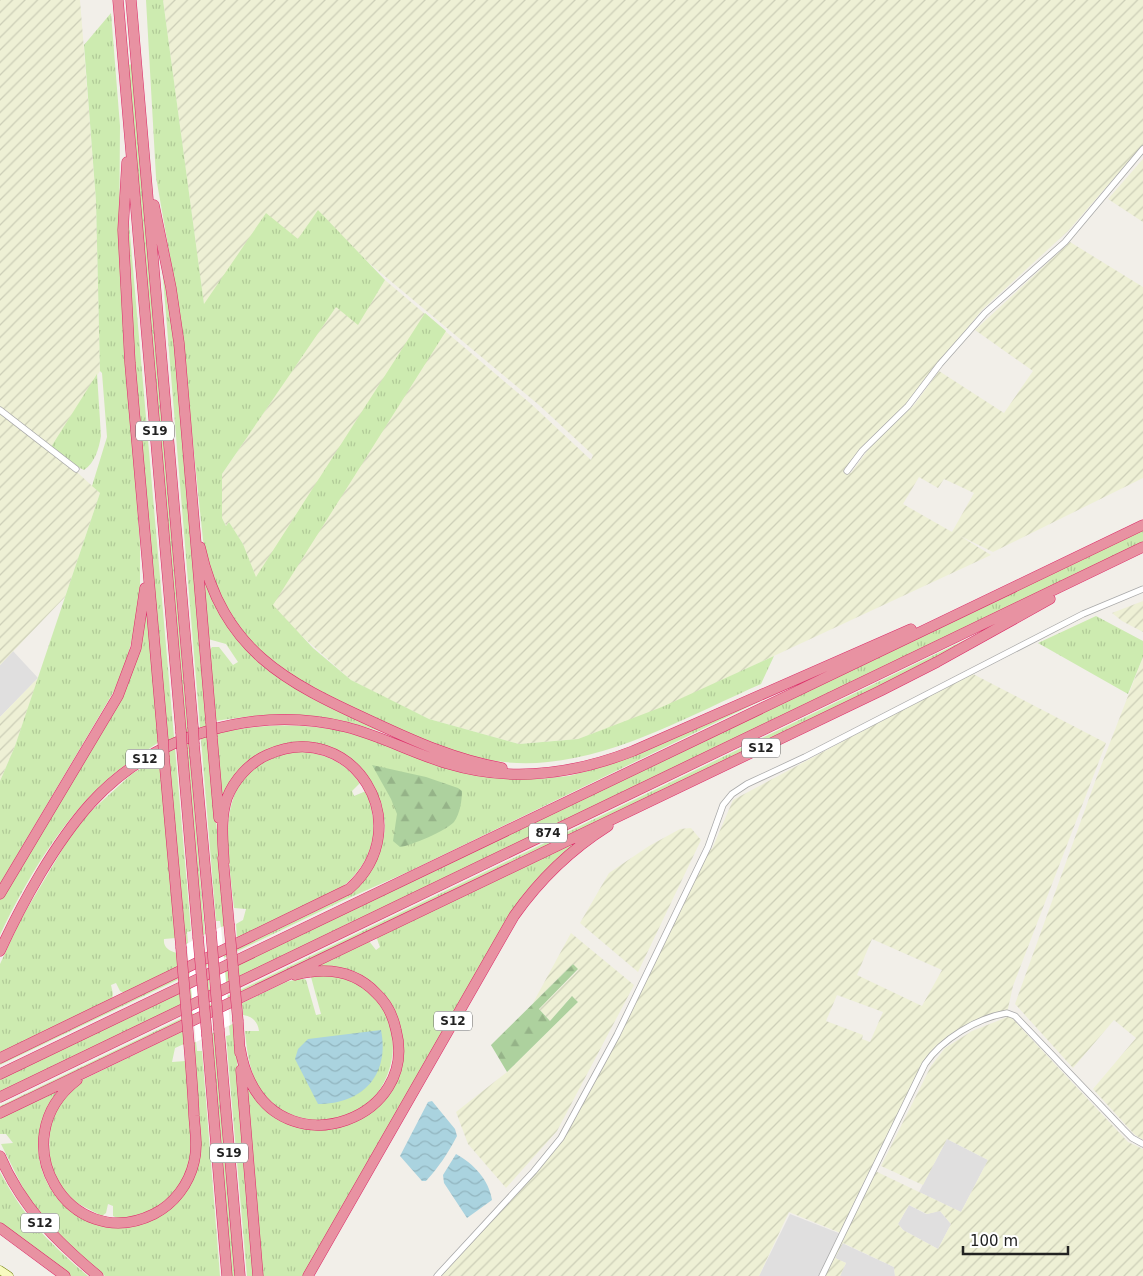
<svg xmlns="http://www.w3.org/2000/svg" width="1143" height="1276" font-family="'DejaVu Sans',sans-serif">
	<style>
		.residential { fill: #e0dfdf }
		.farmland { fill: url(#farmland-furrows); fill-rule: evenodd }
		.grass { fill: url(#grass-tufts) }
		.forest { fill: url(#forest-firs) }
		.water { fill: url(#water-waves) }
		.pier { fill: #fff }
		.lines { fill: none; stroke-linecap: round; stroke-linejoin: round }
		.street-casing { stroke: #a9a9a9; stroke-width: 7 }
		.secondary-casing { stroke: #707d05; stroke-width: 9 }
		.highway-casing { stroke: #dc2a67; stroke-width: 11 }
		.street { stroke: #fff; stroke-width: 5.5 }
		.secondary { stroke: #f7fabf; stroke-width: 8 }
		.highway { stroke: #e892a2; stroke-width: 10 }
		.highway-bridge-casing { stroke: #dc2a67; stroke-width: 11; stroke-linecap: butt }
		.highway-bridge { stroke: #e892a2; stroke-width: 10 }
		.labels { text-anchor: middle; stroke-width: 4; stroke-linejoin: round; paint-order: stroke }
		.shield { fill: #fff; stroke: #646464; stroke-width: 1 }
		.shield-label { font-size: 12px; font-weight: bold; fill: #222 }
	</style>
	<defs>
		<pattern id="farmland-furrows" width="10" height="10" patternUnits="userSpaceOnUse" patternTransform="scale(1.25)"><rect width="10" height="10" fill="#eef0d5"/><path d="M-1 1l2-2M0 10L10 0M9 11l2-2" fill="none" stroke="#ccceb7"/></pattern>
		<pattern id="grass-tufts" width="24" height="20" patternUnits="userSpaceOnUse" patternTransform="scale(1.25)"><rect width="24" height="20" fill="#cdebb0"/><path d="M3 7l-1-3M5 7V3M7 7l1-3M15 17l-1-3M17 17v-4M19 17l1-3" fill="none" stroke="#b0c997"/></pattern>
		<pattern id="forest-firs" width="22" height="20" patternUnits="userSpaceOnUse" patternTransform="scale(1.25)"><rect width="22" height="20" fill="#add19e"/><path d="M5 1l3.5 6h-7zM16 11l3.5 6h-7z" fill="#95b388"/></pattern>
		<pattern id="water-waves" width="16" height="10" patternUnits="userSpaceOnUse" patternTransform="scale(1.25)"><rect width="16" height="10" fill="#aad3df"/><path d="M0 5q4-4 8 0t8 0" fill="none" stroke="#92b5bf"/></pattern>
	</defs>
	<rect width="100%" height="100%" fill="#f2efe9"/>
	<path class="residential" d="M13,651L38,678L0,717V665Z
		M947,1139L988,1160L961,1212L919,1192Z
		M909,1205L926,1214L940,1211L951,1224L938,1249L903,1230L898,1224Z
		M790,1214L841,1234L820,1276H759Z
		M842,1243L894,1267L895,1276H840L846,1263L835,1258Z"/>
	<path class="farmland" d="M0,0H80L96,201L100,371L51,447L0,409Z
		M163,0H1143V145L1068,231L982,310L907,403L860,449L847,471L851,473L873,443L914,405L939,371L1004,413L1033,371L975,330L1070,242L1143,287V478L993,552L960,536L991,555L662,708L578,739L519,744L429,719L388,699L351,680L293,628L273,606L256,578L243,544L229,522L227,527L222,518V474L336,306L358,324L385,280L531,404L591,460L593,455L539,405L369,263L318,211L298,240L266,214L204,305ZM919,477L938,488L944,479L974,493L952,532L903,504Z
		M1143,159V222L1108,199Z
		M0,410L48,446L100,493L65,597L0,665Z
		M1143,601V632L1122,621L1112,613Z
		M1143,657V1140L1134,1134L1093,1089L1136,1038L1114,1020L1073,1068L1015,1004L1096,779Z
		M971,673L1106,743L1013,986L1007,1013L963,1030L932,1053L873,1170L961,1212L988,1160L947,1139L923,1185L881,1166L931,1066L945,1048L972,1031L1010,1016L1128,1142L1143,1149V1276H895L894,1267L843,1243L835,1258L846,1263L840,1276H822L843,1234L789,1212L759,1276H437L561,1138L617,1035L708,847L712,849L733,800ZM872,939L942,970L922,1006L857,975ZM837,995L883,1012L870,1042L862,1039L863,1035L826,1021ZM909,1205L927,1214L940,1211L951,1224L938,1249L903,1230L898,1224Z
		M38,678L15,746L0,781V717Z
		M691,828L701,840L638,972L580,923L609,873L649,846L680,829Z
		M571,933L634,985L557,1131L506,1188L468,1144L456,1112L507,1072L578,1002L572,996L550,1021L539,1009L578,970L573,964L533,1003Z"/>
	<path class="grass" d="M146,0H163L204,304L266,213L298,239L318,210L385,280L358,325L336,307L222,474V518L226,526L229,522L243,544L256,577L425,313L446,331L273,605L313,648L351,680L429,719L519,744L578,739L662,707L774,656L761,684C695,713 621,755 548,762C478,770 416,738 354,708C320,692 285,678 258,650C228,619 212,581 203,540L179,308L156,177Z
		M111,13L120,126L119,249L123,320L140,543V590L135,627L127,659L114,691L0,884V781L15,746L100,493L92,486L107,437L102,373L100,371L96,201L84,45Z
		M132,64L205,934L202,936L128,65Z
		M127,200L191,931L187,932L188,943L183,946L128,282Z
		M161,254L173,316L225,926L221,927L220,921H216Z
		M97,374L101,436C99,448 95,463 84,470L78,467L75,471L51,447Z
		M1143,530V542L0,1092V1078Z
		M203,572L212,594L283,680L313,699L388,734C323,712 283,710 216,721L209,651L212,647H219L233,665L238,662L226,644L208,639Z
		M148,608L159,742C142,754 121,766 105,782C61,821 25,882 0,935V900L108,720Z
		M1096,616L1143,641V657L1128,694L1038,643Z
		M969,638L926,664L0,1109V1106Z
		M779,692L410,871L342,901L0,1065V1061L353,890C372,870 395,835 380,805C374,793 342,762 331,750L262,753L221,801L217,733C260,724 299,723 342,731L502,778L537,779L569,776L609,765Z
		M293,752C321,751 343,760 360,783L352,791L354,796L366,791C381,830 374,861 341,888L237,939L236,924L243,920L246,909L234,908C228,846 209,768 293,752Z
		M161,758L176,938L164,939C163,947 169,951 177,953L178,968L124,993L120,991L116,983L111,985L113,994L112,999L0,1054V964L21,919L68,840L89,813L133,773Z
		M581,837L535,881L515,907L303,1276H262L247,1084C269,1122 310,1140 352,1122C360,1119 369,1115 375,1108C385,1096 392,1078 400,1064L383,994L315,967L369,941L376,950L380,947L376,936Z
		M328,974C340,978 352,980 363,988C404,1017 401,1075 365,1107C358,1112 339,1120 330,1122C325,1122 319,1120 314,1120C261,1114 249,1079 245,1031H259C258,1022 252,1016 243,1015L242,1003L286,982L302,978L306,980L316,1015L321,1014L311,977Z
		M234,1023L254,1276H247L226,1036L230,1035L229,1026Z
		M183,1031L184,1044L175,1048L172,1062L186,1061C190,1110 209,1192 146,1212C136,1215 122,1222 113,1216V1206L108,1204L106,1213L102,1216L69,1199L49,1169L50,1119L72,1088L82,1080Z
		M215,1032L235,1276H231L210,1034Z
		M196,1042L197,1051H202L220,1276H105L64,1242L28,1198L1,1144L13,1143L6,1134H0V1116L59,1089C31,1124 30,1174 65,1206C72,1212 82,1219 91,1222C106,1226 126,1223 141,1223L194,1175L192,1043Z
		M0,1172C26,1220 47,1241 88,1276H70L0,1225Z"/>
	<path class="forest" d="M372,765L426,777L458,788L462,791C462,800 460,814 454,822C447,830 411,846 400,847L393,841L397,814L391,799Z
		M573,964L578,969L539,1009L550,1021L572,996L578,1002L507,1072L491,1045Z"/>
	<path class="water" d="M381,1030C390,1075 363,1104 318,1104L295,1059L298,1049L308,1039Z
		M432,1101L455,1129L457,1136C448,1153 439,1167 426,1181H422L400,1156L428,1102Z
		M456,1154C474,1164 489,1180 492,1200L467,1218L444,1183L443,1175Z"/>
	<path class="pier" d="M221,927L230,1025L214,1033L205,935Z
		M198,937L212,1034L196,1042L187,944Z"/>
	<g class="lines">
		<g class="street-casing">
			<path id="street" d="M0,410L76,469
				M847,471L862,451L908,406L940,364L985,313L1065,242L1143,149
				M437,1276L534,1171L561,1138L617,1035L708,847L723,805L732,794L747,784L805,757L1083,614L1143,589
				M822,1276L925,1064C942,1039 977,1018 1007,1013L1015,1016L1123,1129L1132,1138L1143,1144"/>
		</g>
		<g class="secondary-casing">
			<path id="secondary" d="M0,1270L9,1276"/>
		</g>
		<g class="highway-casing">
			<path id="highway" d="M118,0L181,732
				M131,0L193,727
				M127,162L123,230L130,363L163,740
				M154,205L171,288L179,343L211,722
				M200,547C223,651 285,682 373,722C416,742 456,760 502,768
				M212,737L219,818
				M194,744L211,932
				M182,749L198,937
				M164,757L181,947
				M223,858L229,924
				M0,894L118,696L136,648L145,588
				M0,951C22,903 55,843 91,803C154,734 255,705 346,727C382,736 414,754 449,764C512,783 574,774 633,751L911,629
				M238,1021L240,1053
				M219,1030L240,1276
				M207,1036L227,1276
				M240,1048C242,1060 245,1071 250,1081C290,1165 419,1118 396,1030C393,1016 387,1003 376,993C354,970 326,967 295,975
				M0,1058L349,889C421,825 351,716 267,755C249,763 234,780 227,798C220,819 223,842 224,862
				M241,1070L258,1276
				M0,1074L1143,525
				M77,1080C0,1139 69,1256 154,1214C174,1204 189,1184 194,1162C198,1147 195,1131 194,1116C193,1092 191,1068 189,1044
				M0,1097L1143,547
				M0,1113L880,691L937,662L1050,599
				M0,1156C21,1206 57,1242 98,1276
				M0,1228L65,1276
				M308,1276L514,916C540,879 570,850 608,826"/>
		</g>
		<use href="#street" class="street"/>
		<use href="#secondary" class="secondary"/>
		<use href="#highway" class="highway"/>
		<g class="highway-bridge-casing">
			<path id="highway-bridge" d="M211,722L212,737
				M193,727L194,744
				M181,732L182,749
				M163,740L164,757
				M229,924L238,1021
				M211,932L219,1030
				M198,937L207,1036
				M181,947L189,1044"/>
		</g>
		<use href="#highway-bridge" class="highway-bridge"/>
	</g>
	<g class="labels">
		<g class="shield">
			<rect x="136" y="421.5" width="38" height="19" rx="4"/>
			<rect x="742" y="738.5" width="38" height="19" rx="4"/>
			<rect x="126" y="749.5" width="38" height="19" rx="4"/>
			<rect x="529" y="823.5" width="38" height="19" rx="4"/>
			<rect x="434" y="1011.5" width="38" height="19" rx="4"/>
			<rect x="210" y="1143.5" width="38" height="19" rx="4"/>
			<rect x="21" y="1213.5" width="38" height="19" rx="4"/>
		</g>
		<g class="shield-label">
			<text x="155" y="435">S19</text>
			<text x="761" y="752">S12</text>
			<text x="145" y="763">S12</text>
			<text x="548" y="837">874</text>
			<text x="453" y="1025">S12</text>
			<text x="229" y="1157">S19</text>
			<text x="40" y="1227">S12</text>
		</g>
	</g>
	<path d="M963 1246v8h105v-8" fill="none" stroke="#222222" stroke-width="2.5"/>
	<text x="970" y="1246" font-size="15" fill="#222222" stroke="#ffffff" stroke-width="4" paint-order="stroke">100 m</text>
</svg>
